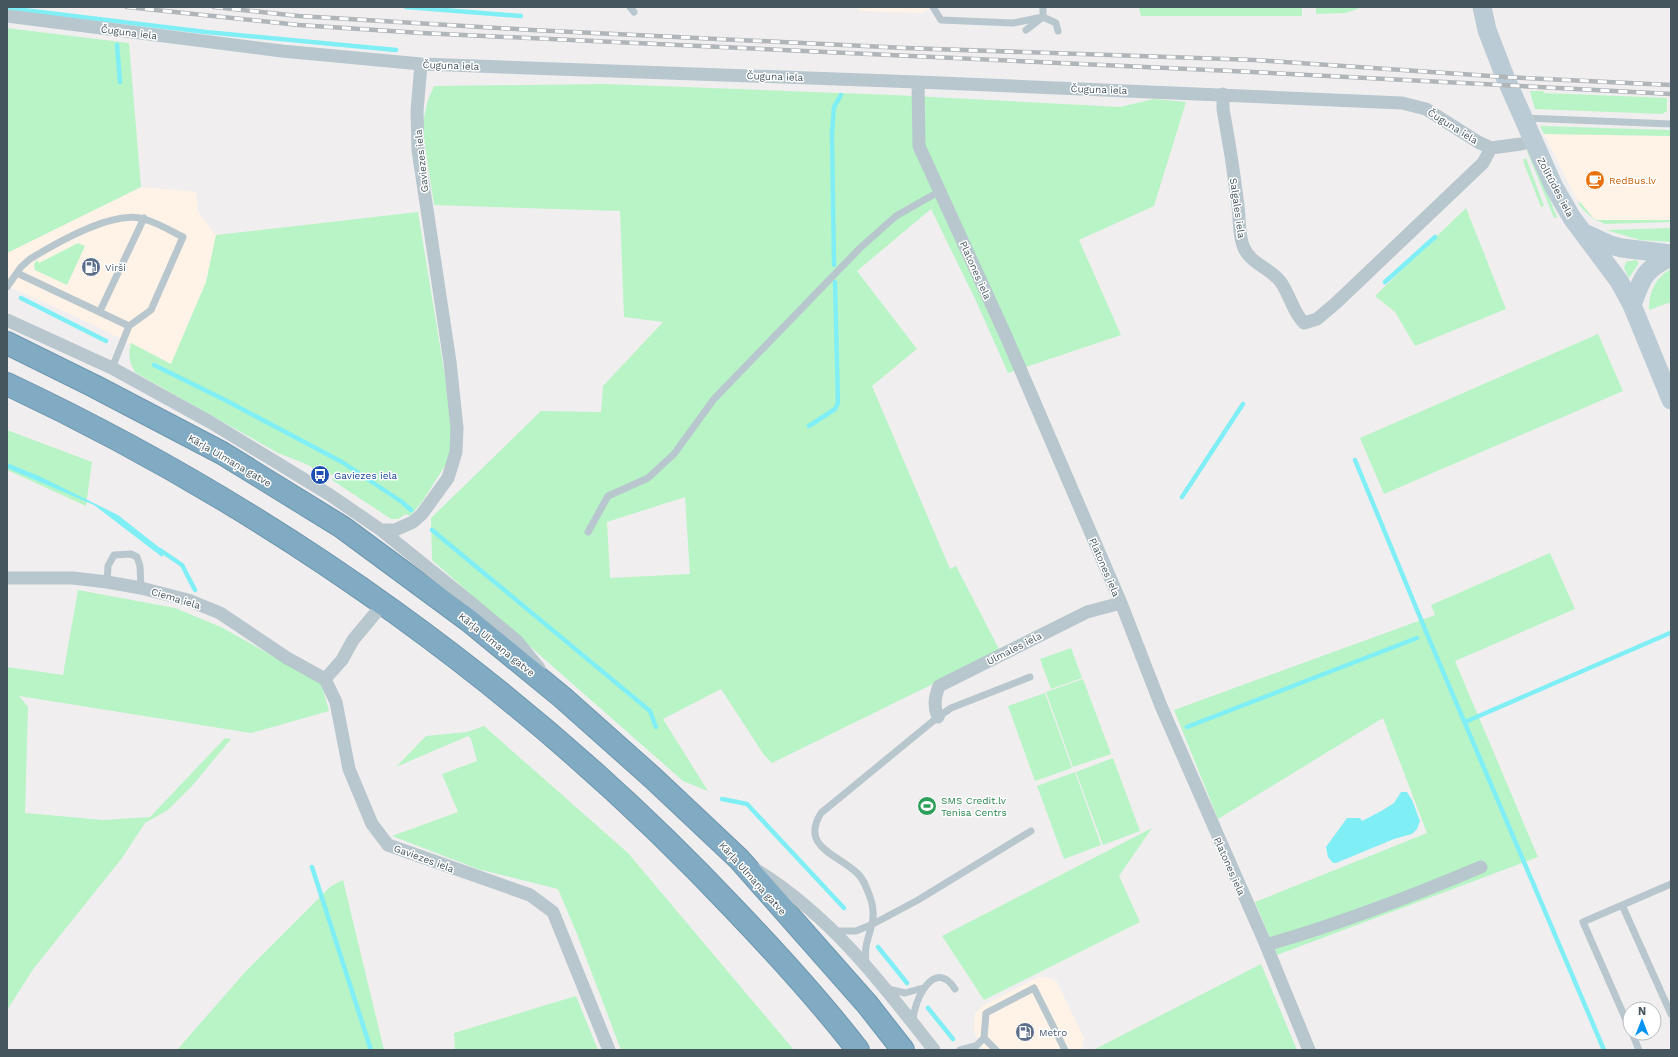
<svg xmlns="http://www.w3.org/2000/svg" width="1678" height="1057" font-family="'Work Sans',sans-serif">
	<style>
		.commercial { fill: #fef3e6 }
		.green { fill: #b8f4c6; fill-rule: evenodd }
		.water { fill: #80eff5 }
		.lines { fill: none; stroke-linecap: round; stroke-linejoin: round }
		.stream { stroke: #80eff5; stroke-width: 4.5 }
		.highway-casing { stroke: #6c96ae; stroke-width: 24 }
		.lane { stroke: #b8c6cd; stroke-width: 7 }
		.street { stroke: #b8c6cd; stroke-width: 13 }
		.secondary { stroke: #bacbd5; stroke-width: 19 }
		.highway { stroke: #81abc3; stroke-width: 22 }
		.rail-casing { stroke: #b0b5ba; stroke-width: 4.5 }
		.rail { stroke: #fff; stroke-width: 3; stroke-dasharray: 9; stroke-linecap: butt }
		.labels { text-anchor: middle; stroke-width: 3; stroke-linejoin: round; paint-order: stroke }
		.street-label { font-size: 10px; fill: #45565e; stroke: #fff }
		.food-label { font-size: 10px; fill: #c56008; stroke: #fff; text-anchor: start }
		.service-label { font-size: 10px; fill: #4e5e75; stroke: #fff; text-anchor: start }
		.transit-label { font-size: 10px; fill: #164399; stroke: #fff; text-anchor: start }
		.leisure-label { font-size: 10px; fill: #27864d; stroke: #fff; text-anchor: start }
	</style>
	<rect width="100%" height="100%" fill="#f1eeef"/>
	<path class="commercial" d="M859,7H931L923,13L859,11Z
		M1544,134L1671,136V220H1595L1575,196Z
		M141,187L196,192L198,212L216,235L206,282L171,365L92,324L7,286V253Z
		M1039,977L1050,978L1057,982L1084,1038L1082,1050H984L974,1032L975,1013L984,1005Z"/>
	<path class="green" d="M1139,7H1302V16H1141Z
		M1316,7H1362L1346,13L1316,14Z
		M7,28L129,43L141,187L7,253Z
		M606,84L893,95L1120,107L1154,99L1186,102L1154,206L1079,240L1121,335L1008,373L976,301L931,209L857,271L917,349L872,386L950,569L956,566L1000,651L772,763L764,755L721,689L663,719L708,791L683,781L432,560L431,518L541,411L601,412L603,386L663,322L624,317L620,211L434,205L422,126L428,100L434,86ZM685,497L690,574L610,578L607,522Z
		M1530,91H1543L1544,93L1667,98V111L1662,114L1535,109Z
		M1540,126L1671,130V136L1544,134Z
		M1530,150L1557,217L1554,218L1527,151Z
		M1526,158L1544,206L1541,207L1525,166L1523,160Z
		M1580,202L1595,220H1671V222L1605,224C1594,220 1585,213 1578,203Z
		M1466,208L1506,309L1415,346L1395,312L1375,296Z
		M418,212L454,431L448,461L422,502L410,516L406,514L398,519H391L332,480L334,476L322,469L320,472C307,463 292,459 278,453L136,373C129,363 128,355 131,343L171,364L206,282L216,235Z
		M1671,228V242L1640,240L1606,230Z
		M78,243L85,246L67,285L35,270L34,264L37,260L39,263Z
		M1629,261L1636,260L1639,263L1629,278L1624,268L1626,262Z
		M1671,269V302L1649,310C1649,292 1655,278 1671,269Z
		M1598,334L1623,391L1384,494L1360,438Z
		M7,430L92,462L86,506L7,470Z
		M1550,553L1575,609L1455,661L1538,857L1277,955L1255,902L1427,833L1383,718L1218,819L1174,710L1435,615L1431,605Z
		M78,590L175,608L221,627L321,683L329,711L251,733L19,696L28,707L25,813L104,820L150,817L225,738L231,739L192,786L168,810L145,823L122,858L34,968L7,1010V667L63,675Z
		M1071,648L1082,678L1051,689L1040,659Z
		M1083,679L1111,754L1073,767L1046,692Z
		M1045,693L1072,768L1035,781L1008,706Z
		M484,726L628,853L794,1050H621L577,934L558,889L478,869L392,836L458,812L442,774L477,761L471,739L468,736L396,767L426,736L467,732Z
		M1113,758L1140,831L1103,845L1076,772Z
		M1075,772L1101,845L1064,859L1037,786Z
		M1152,828L1119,876L1140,922L984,1000L942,936Z
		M343,880L384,1050H177L246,971L331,886Z
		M1261,964L1297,1050H1094L1099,1047Z
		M576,996L598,1050H455L454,1033Z"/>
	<path class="water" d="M7,463L39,476L118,515L165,552L162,557L94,505L7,468Z
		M1401,792H1407L1412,800L1420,821L1417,829L1412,834L1394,839L1336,863H1333L1328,857L1326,847L1347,818H1360L1362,821L1383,810L1394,803Z"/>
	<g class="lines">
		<path class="stream" d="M406,7L521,16
			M7,8L206,32L396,50
			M117,45L120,82
			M834,265L832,134L834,107L841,95
			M1385,282L1435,237
			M21,298L106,341
			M154,365L225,400L342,462L402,502L411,510
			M809,426L835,409L838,403L835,282
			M1355,460L1427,634L1604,1050
			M1182,497L1243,404
			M432,530L650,711L656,727
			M160,550L182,565L195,590
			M1465,722L1670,633
			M1187,727L1417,638
			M722,799L747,804L844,908
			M312,867L371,1050
			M878,947L907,983
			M928,1008L953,1039"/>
		<g class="highway-casing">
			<path id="highway" d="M7,343L94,386L222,453L342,527L468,620L562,697L653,778L739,859L867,1004L903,1050
				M7,384C279,512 529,691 735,910C778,955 820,1001 858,1050"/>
		</g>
		<path class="lane" d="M630,7L634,12
			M933,7L941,20L1013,23L1043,17L1056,23L1058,31
			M1026,30L1043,17V7
			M1525,118L1671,124
			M17,273L129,326
			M7,287L21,267L30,259C56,243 115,209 144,219C158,223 171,231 183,237L151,310L129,326L112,368
			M100,311L144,218
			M588,532L608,496L648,478L674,454L714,399L860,248L896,216L940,191
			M107,582L108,566L114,555L131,554L137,557L140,566L141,588
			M1622,905L1671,1014
			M835,931H856L873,924L918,900L1031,831
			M866,966C866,960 865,953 866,947C869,930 877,919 871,900C868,891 864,879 857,873C837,854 800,847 821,813L938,717L951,708L1030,677
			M888,989L905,993L923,988
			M913,1022C913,1000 935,957 955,989
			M1630,1029L1583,922L1671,884
			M1632,1033L1639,1050
			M984,1038L996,1050
			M960,1050L975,1046
			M972,1050L984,1038L986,1013L1034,988L1065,1050"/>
		<path class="street" d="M7,16L282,51L421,64L918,82L1402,103L1426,109L1478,142L1491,148L1521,144L1533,141
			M918,82L919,146L1006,336L1121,603L1161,706L1266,945L1309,1050
			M1223,94V109C1229,141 1234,173 1238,206C1240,220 1238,235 1244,248C1251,264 1270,268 1280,281C1290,294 1292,311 1304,323L1317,319L1336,303L1483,163L1491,148
			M7,320L112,368L210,422L330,495L381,530L469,601L517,641L539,668
			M381,530H395L413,522L422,514L448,478L456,452L457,428L450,362L418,150L417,111L421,64
			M7,578H73L107,582L141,588L188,600L220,613L287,658L325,679
			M325,679L336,702L349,769L372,824L388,845L530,895L553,912L609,1050
			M325,679L342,660L353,640L383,604
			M938,717C933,706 935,697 939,686L1087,612L1121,603
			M755,869C829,914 881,982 934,1050
			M1266,945C1339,924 1410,897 1481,867"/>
		<path class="secondary" d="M1482,7L1487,30L1505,77L1554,187L1572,218L1619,281L1632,305L1671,400
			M1586,234L1610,245L1622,248L1671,254
			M1632,305C1642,278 1644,269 1671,257"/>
		<use href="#highway" class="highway"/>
		<g class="rail-casing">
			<path id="rail" d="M127,7L299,25L421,33L1253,72L1671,94
				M214,7L299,16L532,30L905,48L1255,60L1505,77L1671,85"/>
		</g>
		<use href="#rail" class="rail"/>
	</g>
	<defs>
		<g id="cafe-disc" transform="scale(1)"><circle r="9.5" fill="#e8710a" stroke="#fff"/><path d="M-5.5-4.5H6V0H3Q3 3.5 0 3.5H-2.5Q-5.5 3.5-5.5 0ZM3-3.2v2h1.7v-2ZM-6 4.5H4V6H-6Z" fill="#fff"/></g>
		<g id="fuel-disc" transform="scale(1)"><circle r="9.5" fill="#5c6f8a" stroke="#fff"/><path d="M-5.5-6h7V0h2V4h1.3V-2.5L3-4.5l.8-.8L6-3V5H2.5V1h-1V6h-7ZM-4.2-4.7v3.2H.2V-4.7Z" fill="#fff"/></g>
		<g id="bus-disc" transform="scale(1)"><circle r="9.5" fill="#1a4fb4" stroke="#fff"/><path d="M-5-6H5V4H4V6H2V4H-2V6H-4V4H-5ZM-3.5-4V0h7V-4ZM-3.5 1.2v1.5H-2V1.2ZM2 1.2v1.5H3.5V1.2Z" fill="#fff"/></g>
		<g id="stadium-disc" transform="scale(1)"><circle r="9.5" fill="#2e9e5b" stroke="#fff"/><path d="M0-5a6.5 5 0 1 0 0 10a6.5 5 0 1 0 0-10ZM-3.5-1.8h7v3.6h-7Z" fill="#fff"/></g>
	</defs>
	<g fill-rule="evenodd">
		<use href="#cafe-disc" x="1595" y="180"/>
		<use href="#fuel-disc" x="91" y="267"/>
		<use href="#bus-disc" x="320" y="475"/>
		<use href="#stadium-disc" x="927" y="806"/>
		<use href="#fuel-disc" x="1025" y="1032"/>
	</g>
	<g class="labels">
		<g class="street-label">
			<text transform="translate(129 32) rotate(7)" y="4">Čuguna iela</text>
			<text transform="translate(451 65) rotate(2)" y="4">Čuguna iela</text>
			<text transform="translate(775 76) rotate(2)" y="4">Čuguna iela</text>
			<text transform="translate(1099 89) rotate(2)" y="4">Čuguna iela</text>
			<text transform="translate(1453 126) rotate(32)" y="4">Čuguna iela</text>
			<text transform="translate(421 161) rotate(-96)" y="4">Gaviezes iela</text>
			<text transform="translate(1556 187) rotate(62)" y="4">Zolitūdes iela</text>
			<text transform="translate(1238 208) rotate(82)" y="4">Salgales iela</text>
			<text transform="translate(976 270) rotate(66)" y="4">Platones iela</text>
			<text transform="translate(230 460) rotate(30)" y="4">Kārļa Ulmaņa gatve</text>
			<text transform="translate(1105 567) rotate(67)" y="4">Platones iela</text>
			<text transform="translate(176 598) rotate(17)" y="4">Ciema iela</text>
			<text transform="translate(497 644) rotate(39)" y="4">Kārļa Ulmaņa gatve</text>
			<text transform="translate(1014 648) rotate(-27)" y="4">Ulmales iela</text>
			<text transform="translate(424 858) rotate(20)" y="4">Gaviezes iela</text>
			<text transform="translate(1230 866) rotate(66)" y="4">Platones iela</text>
			<text transform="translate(753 878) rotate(48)" y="4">Kārļa Ulmaņa gatve</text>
		</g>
		<g class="food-label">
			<text x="1609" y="184">RedBus.lv</text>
		</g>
		<g class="service-label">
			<text x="105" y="271">Virši</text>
			<text x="1039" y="1036">Metro</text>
		</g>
		<g class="transit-label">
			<text x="334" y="479">Gaviezes iela</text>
		</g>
		<g class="leisure-label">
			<text x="941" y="804">SMS Credit.lv<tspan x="941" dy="12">Tenisa Centrs</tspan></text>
		</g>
	</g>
	<rect width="1678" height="1057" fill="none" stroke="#45565e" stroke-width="16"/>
	<g transform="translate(1642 1021)"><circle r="19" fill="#ffffff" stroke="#b5bbbf"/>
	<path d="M0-3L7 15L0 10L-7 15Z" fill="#0693f3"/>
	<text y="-6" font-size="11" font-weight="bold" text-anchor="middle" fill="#45565e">N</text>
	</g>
</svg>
